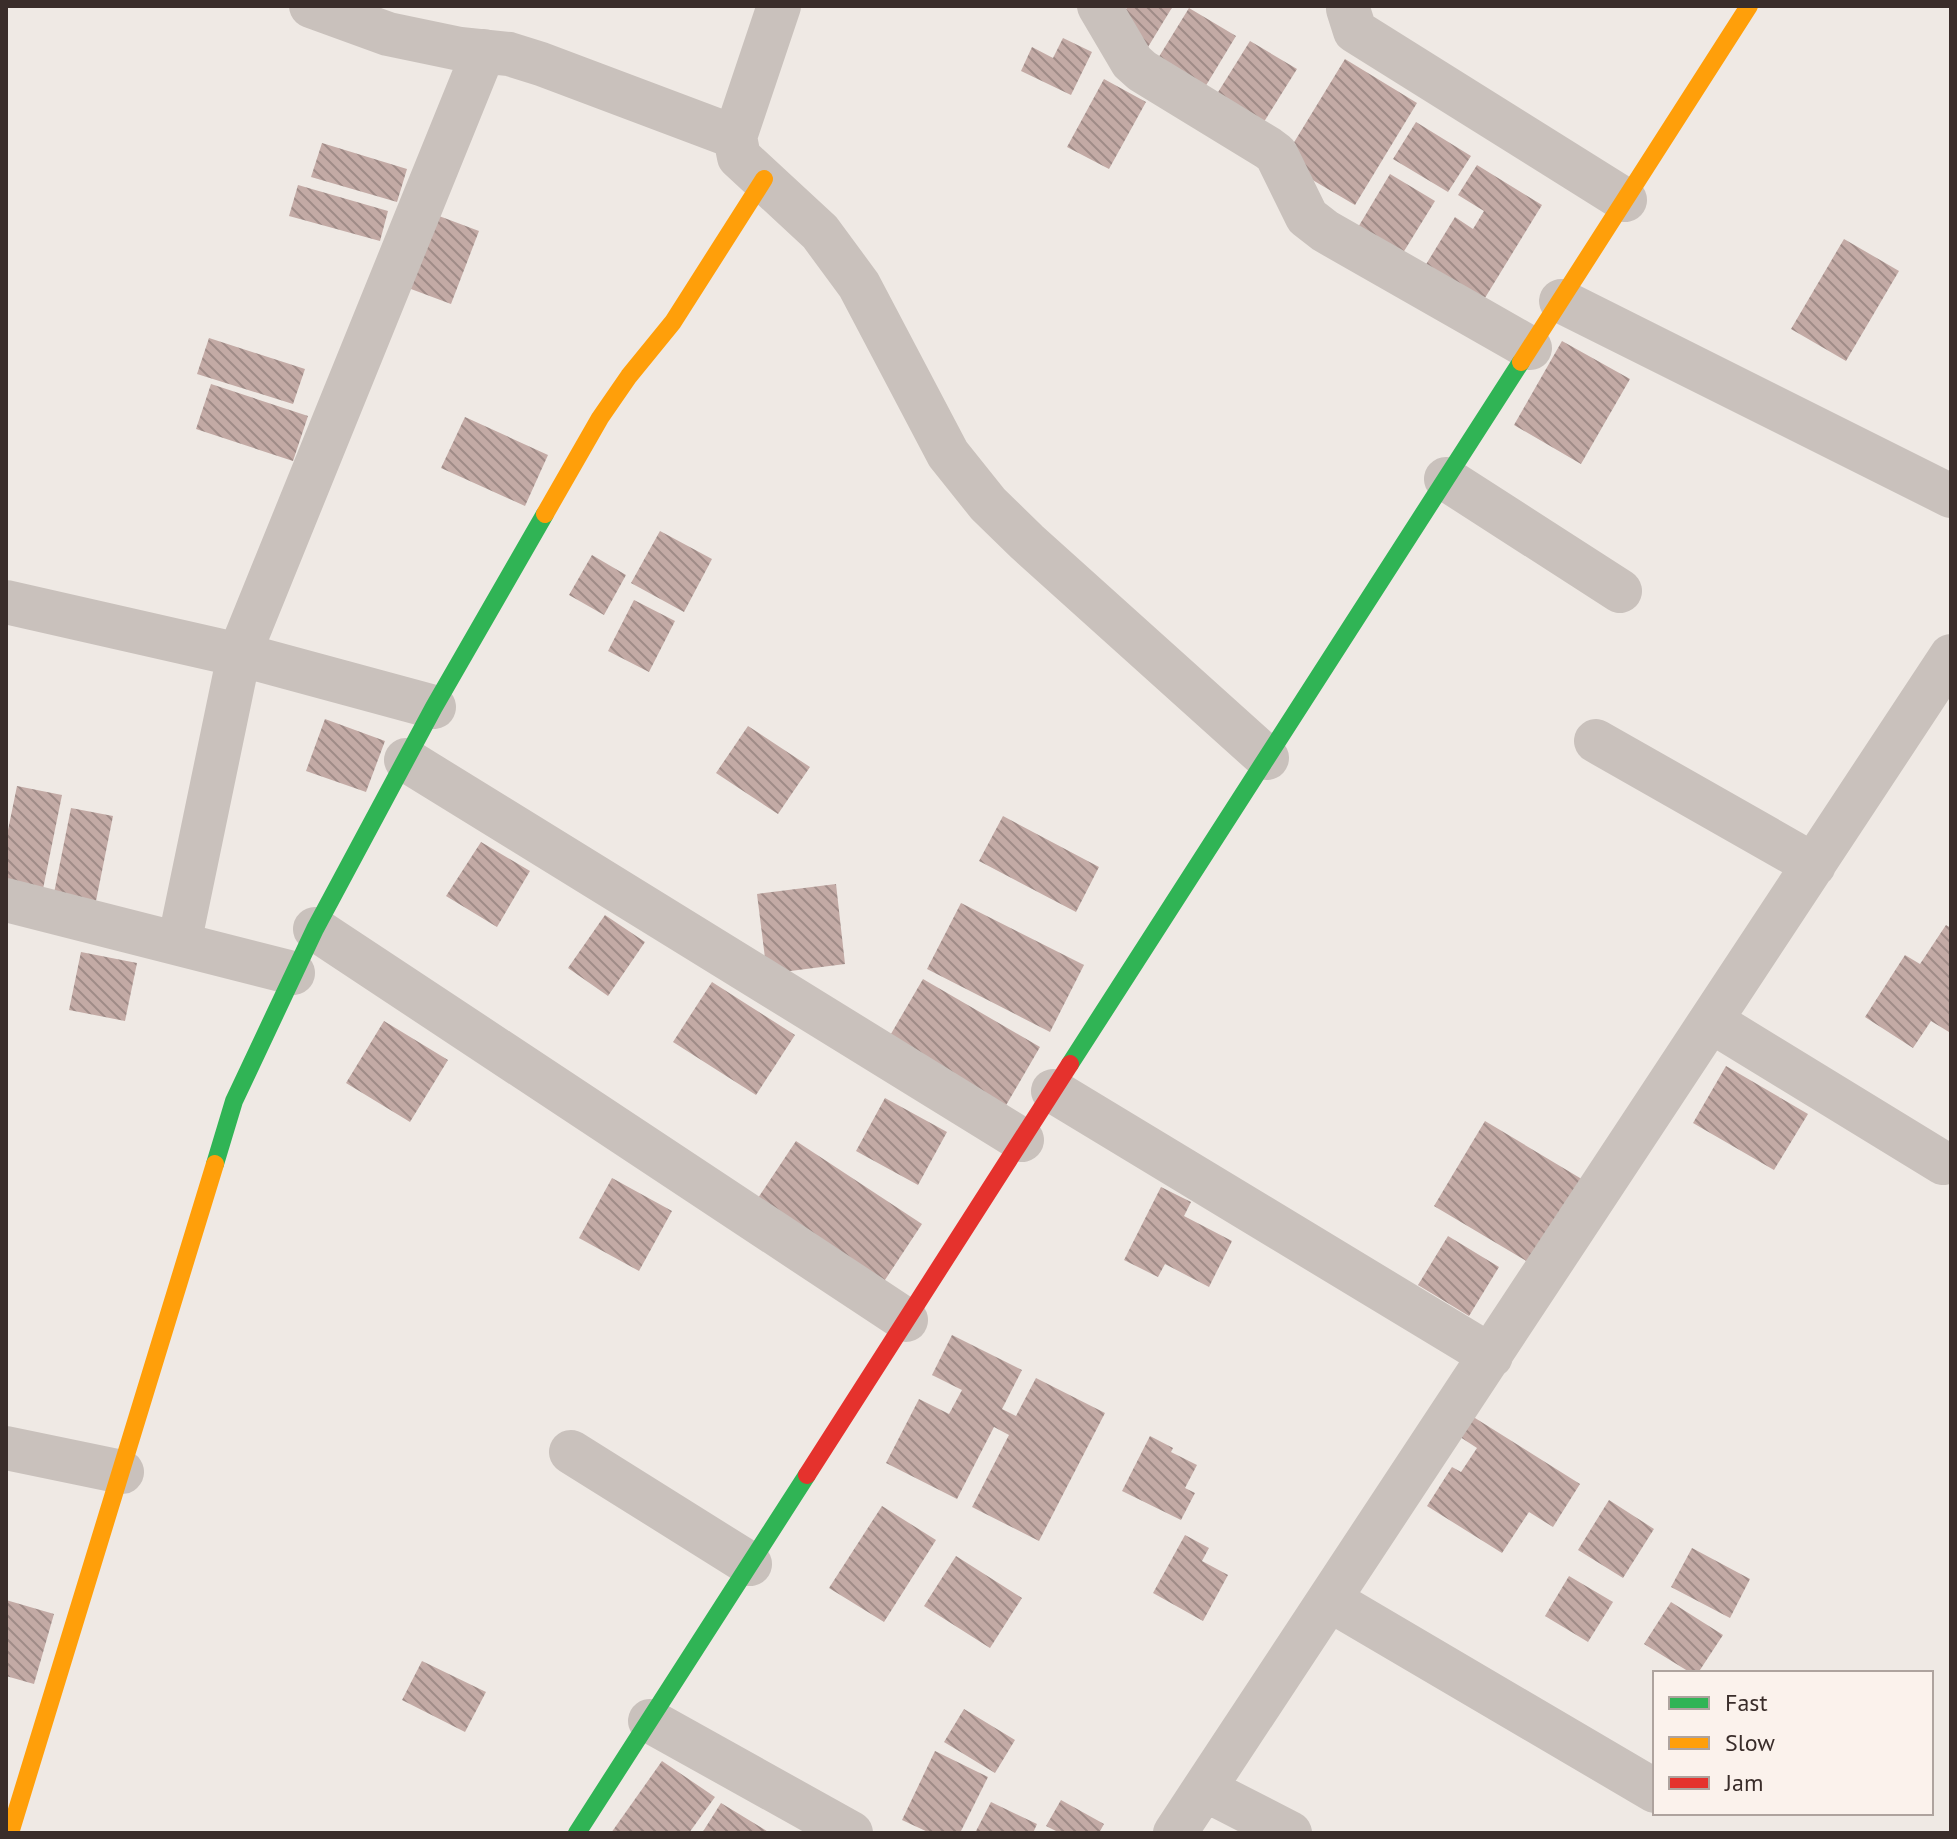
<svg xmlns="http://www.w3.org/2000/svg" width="1957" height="1839" font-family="'PT Sans',sans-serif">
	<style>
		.building { fill: url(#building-back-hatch) }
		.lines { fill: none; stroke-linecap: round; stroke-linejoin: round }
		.street { stroke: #c9c1bc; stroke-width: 44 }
		.fast { stroke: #30b455; stroke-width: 18 }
		.slow { stroke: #ff9f0a; stroke-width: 18 }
		.jam { stroke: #e5322d; stroke-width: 18 }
	</style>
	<defs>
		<pattern id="building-back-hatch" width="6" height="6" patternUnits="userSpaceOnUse" patternTransform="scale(2)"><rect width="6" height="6" fill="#c3aaa5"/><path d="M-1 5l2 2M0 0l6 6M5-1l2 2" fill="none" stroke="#9f8b87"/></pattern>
	</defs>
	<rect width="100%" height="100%" fill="#efe9e4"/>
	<path class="building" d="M1128,6H1173L1148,47L1115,27Z
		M1189,8L1236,36L1199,97L1152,68Z
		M1063,38L1092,52L1071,95L1021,71L1032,47L1053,58Z
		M1250,41L1297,69L1257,133L1210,105Z
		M1345,59L1417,103L1355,205L1282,162Z
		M1104,79L1146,102L1109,169L1067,147Z
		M1416,122L1471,156L1448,192L1393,159Z
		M322,143L407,169L397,202L311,177Z
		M1477,165L1542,205L1480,306L1422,271L1455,217L1473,229L1484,211L1458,195Z
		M1390,174L1435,201L1398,261L1354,234Z
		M298,185L388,211L380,241L289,216Z
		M431,213L479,231L451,304L403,286Z
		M1844,239L1899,271L1846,361L1791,329Z
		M209,338L305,369L293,404L197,374Z
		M1562,341L1630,379L1581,464L1514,425Z
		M211,384L308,416L293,461L196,429Z
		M465,417L548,455L525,506L441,468Z
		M660,531L712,559L684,612L631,583Z
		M592,555L626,575L604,615L569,595Z
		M634,600L675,621L649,672L608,651Z
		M325,719L385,741L366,792L306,771Z
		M748,726L810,767L778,814L716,773Z
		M17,786L62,795L43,889L6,882V840Z
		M71,808L113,816L96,901L54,893Z
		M1003,816L1099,867L1076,912L979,861Z
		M481,842L530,871L497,927L446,896Z
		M836,884L845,964L767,974L757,894Z
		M961,903L1084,965L1050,1032L927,969Z
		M605,915L645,942L608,996L568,968Z
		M1946,925L1951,928V1028L1949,1032L1931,1021L1913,1048L1865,1017L1905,955L1920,964Z
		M81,952L137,963L125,1021L69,1010Z
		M923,979L1040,1047L1005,1107L888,1039Z
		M712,982L795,1035L756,1095L673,1042Z
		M384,1021L448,1060L410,1122L346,1083Z
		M1726,1066L1808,1114L1774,1170L1693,1123Z
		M885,1098L947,1132L918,1185L856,1151Z
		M1485,1121L1585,1181L1533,1265L1434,1206Z
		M796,1141L922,1224L879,1289L752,1207Z
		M612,1178L672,1211L639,1271L579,1238Z
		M1161,1187L1191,1202L1184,1216L1232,1241L1209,1287L1165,1264L1158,1277L1124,1260Z
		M1448,1236L1499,1267L1469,1316L1418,1285Z
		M952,1335L1022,1370L1002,1409L1016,1416L1036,1378L1105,1413L1039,1541L972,1507L1009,1435L994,1427L957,1499L886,1463L919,1399L949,1414L962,1390L932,1375Z
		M1467,1413L1580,1484L1553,1527L1529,1512L1502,1553L1427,1506L1452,1467L1461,1472L1477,1448L1454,1433Z
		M1150,1436L1173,1448L1171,1452L1197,1465L1185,1488L1195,1493L1181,1520L1122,1491Z
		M1609,1500L1654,1529L1623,1578L1578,1550Z
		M882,1506L936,1540L884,1622L829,1588Z
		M1185,1535L1209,1548L1202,1561L1228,1575L1203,1621L1153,1593Z
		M1692,1548L1750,1579L1730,1618L1671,1587Z
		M956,1556L1022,1598L990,1648L924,1606Z
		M1569,1576L1613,1602L1588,1642L1545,1616Z
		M6,1600L54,1614L34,1684L6,1676Z
		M1671,1602L1723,1635L1698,1673H1691L1644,1644Z
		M422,1661L486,1692L465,1732L402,1700Z
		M964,1709L1015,1740L995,1773L944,1742Z
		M935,1751L988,1777L960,1833H930L902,1820Z
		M662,1761L715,1797L689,1833H611Z
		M1061,1800L1104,1824L1099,1833H1060L1046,1826Z
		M991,1802L1037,1824L1033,1833H975Z
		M721,1803L770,1833H702Z"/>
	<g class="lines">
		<path class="street" d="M311,6L388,34L460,49L509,54L541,64L735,137
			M779,6L735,137L739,157L820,232L859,285L948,454L988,504L1027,542L1267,758
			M1099,6L1132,62L1142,71L1268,148L1276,154L1307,217L1325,231L1530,348
			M1349,6L1348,9L1355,31L1625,200
			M1561,301L1951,496
			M1446,479L1620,591
			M6,602L257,659L434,707
			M1596,741L1814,865
			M406,760L1022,1140
			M6,900L293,973
			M315,929L906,1320
			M179,944L239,655L484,51
			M1711,1021L1943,1163
			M1053,1091L1491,1356
			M6,1448L122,1472
			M571,1452L750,1564
			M1330,1600L1655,1791
			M650,1721L851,1833
			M1204,1789L1290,1833
			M1175,1833L1951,656"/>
		<path class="fast" d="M1070,1064L1521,362
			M215,1164L234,1101L315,929L434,707L545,514
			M577,1833L807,1475"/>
		<path class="slow" d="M1521,362L1749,6
			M545,514L600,418L629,376L673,322L764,179
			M10,1833L215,1164"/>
		<path class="jam" d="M807,1475L1070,1064"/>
	</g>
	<rect width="1957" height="1839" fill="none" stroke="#3a2d2a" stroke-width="16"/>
	<rect x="1653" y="1671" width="280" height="144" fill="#fbf2ec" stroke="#aea39e" stroke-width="2"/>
	<rect x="1669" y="1697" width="40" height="12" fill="#30b455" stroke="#aea39e" stroke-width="2"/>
	<text x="1725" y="1711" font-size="24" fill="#3a2d2a">Fast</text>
	<rect x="1669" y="1737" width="40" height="12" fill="#ff9f0a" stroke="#aea39e" stroke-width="2"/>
	<text x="1725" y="1751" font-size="24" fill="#3a2d2a">Slow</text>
	<rect x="1669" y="1777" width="40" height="12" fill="#e5322d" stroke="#aea39e" stroke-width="2"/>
	<text x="1725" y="1791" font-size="24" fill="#3a2d2a">Jam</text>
</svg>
